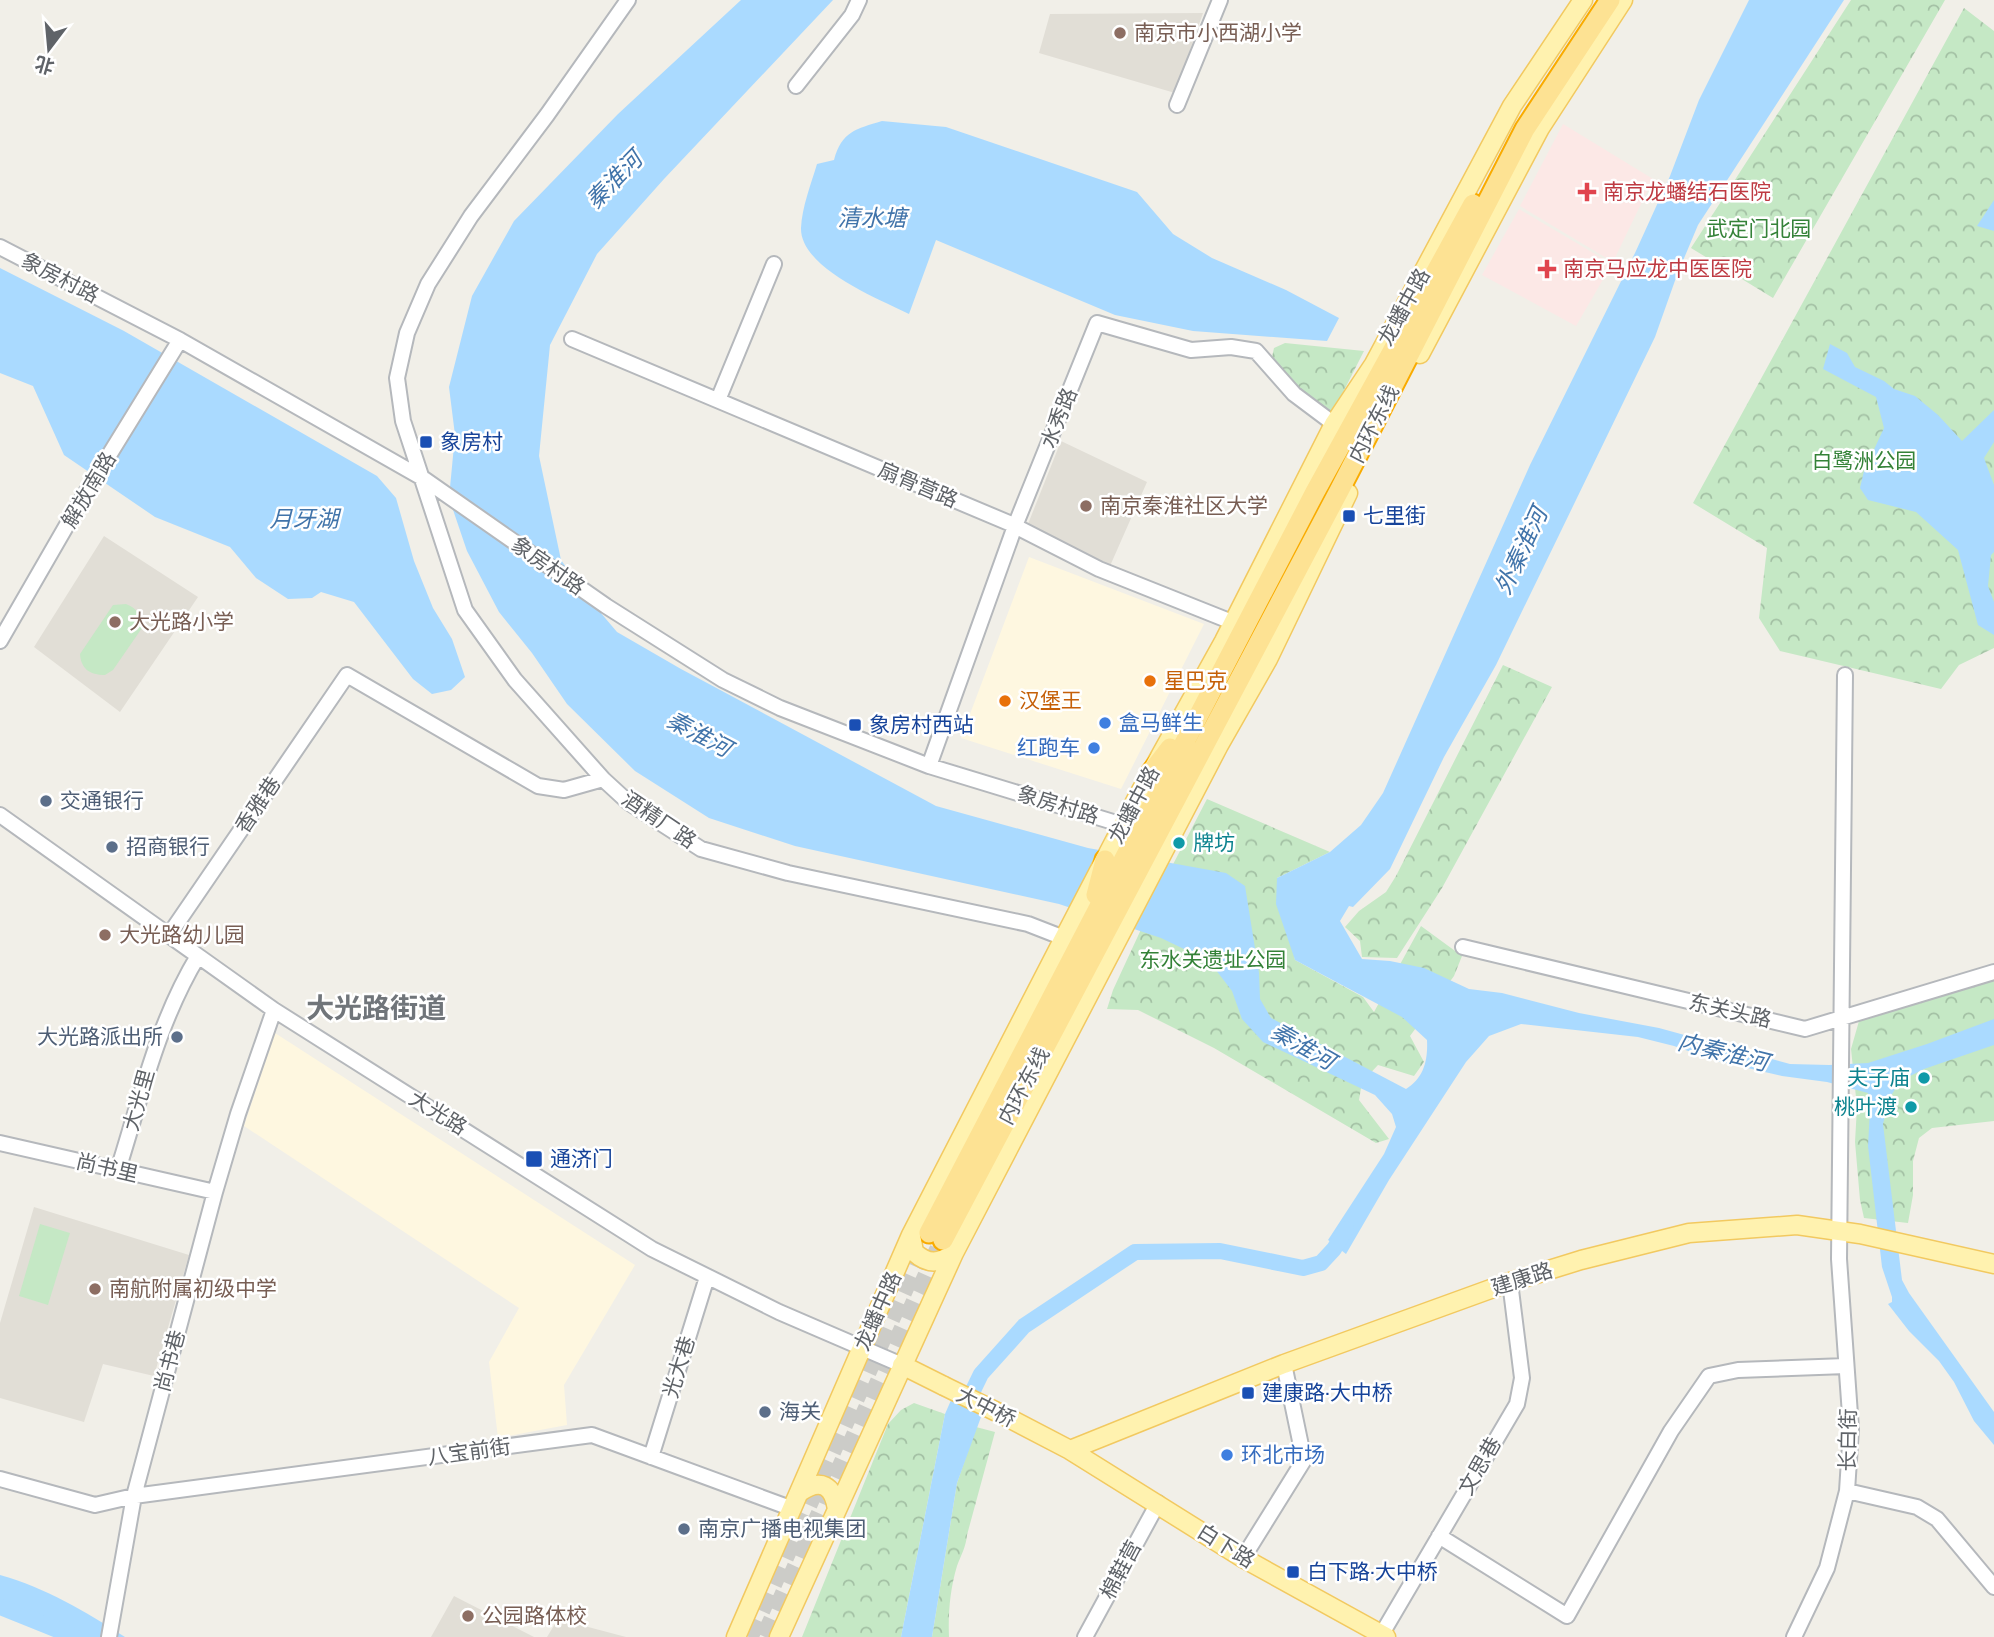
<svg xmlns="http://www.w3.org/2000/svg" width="1994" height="1637" font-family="Mulish,'Noto Sans SC',sans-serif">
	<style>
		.commercial { fill: #fef7e0 }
		.education { fill: #e1ded6 }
		.medical { fill: #fce8e6 }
		.park { fill: url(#park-crowns) }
		.pitch { fill: #c5e8c5 }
		.water { fill: #aadaff }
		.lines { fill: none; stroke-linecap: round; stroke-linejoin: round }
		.river { stroke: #aadaff; stroke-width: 16 }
		.highway-tunnel { stroke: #ccccc8; stroke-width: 19; stroke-dasharray: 19 10; stroke-linecap: butt }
		.minor-casing { stroke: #b5b8bc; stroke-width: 18 }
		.major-casing { stroke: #f2c960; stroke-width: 21 }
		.highway-casing { stroke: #f9ab00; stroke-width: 23 }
		.minor { stroke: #fff; stroke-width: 14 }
		.major { stroke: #fff2af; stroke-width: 18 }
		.highway { stroke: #fde293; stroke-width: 19 }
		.major-bridge-casing { stroke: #f2c960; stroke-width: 21; stroke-linecap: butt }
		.major-bridge { stroke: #fff2af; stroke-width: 18 }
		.education-dot { fill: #8d6e63; stroke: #fff; stroke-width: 2.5 }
		.health-dot { fill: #e0444e; stroke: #fff; stroke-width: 2.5 }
		.transit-dot { fill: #1a4fb4; stroke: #fff; stroke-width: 2.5 }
		.food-dot { fill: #e8710a; stroke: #fff; stroke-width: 2.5 }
		.shop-dot { fill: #3f7fe0; stroke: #fff; stroke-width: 2.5 }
		.service-dot { fill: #5c6f8a; stroke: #fff; stroke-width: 2.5 }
		.culture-dot { fill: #0f9aa8; stroke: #fff; stroke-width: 2.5 }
		.labels { text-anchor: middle; stroke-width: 5; stroke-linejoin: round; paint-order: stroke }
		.education-label { font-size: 21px; fill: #785e54; stroke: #fff; text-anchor: start }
		.health-label { font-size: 21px; fill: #be3a42; stroke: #fff; text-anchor: start }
		.park-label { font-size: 21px; fill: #348238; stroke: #fff }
		.street-label { font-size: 21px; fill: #5f6368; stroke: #fff }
		.transit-label { font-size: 21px; fill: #164399; stroke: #fff; text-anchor: start }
		.food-label { font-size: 21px; fill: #c56008; stroke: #fff; text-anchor: start }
		.shop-label { font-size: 21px; fill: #366cbe; stroke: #fff; text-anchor: start }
		.service-label { font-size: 21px; fill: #4e5e75; stroke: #fff; text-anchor: start }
		.culture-label { font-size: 21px; fill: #0d838f; stroke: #fff; text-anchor: end }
		.water-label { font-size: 23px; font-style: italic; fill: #4174aa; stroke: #fff }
		.district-label { font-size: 28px; font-weight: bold; fill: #70757a; stroke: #fff }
	</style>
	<defs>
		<pattern id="park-crowns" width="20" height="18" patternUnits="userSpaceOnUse" patternTransform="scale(1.75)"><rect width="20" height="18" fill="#c5e8c5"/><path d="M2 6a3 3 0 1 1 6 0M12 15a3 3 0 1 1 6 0" fill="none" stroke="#a3c0a4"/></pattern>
	</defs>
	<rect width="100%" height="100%" fill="#f1efe8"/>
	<path class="commercial" d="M1029,557L1204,624L1121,789L961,738Z
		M275,1033L635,1265L564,1385L567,1425L498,1438L489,1362L519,1308L244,1126Z"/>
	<path class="education" d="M1203,13L1175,93L1039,53L1050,14Z
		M1061,441L1147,482L1110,566L1026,529Z
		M104,536L198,597L120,712L34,647Z
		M34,1207L189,1255L154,1376L103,1364L84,1422L0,1398V1323Z
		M454,1596L534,1637H431Z
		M558,1619L626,1637H547Z"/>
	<path class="medical" d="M1563,124L1653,179L1613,262L1520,206Z
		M1519,209L1612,264L1576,326L1482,275Z"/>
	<path class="park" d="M1851,0H1945L1773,298L1691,248Z
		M1964,8L1994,31V648L1959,665L1941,689L1780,651L1759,618L1767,548L1693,503Z
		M1285,343L1364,351L1331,416L1287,379L1272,357L1274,348Z
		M1503,665L1552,687L1442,888L1397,958L1362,957L1360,941L1345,927L1359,911L1386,892L1396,876Z
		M1207,799L1330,852L1277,878L1295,960L1363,997L1374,1012L1421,926L1462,956L1454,976L1410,1036L1424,1062L1414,1076L1378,1065L1362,1082L1359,1100L1389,1139L1376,1143L1214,1048L1138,1010L1107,1009L1113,990L1156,897Z
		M1994,976V1121L1932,1128L1919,1138L1913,1161V1195L1908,1223L1864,1218L1860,1200L1855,1142L1857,1107L1851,1049L1859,1021Z
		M914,1403L945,1414L901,1637H802L888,1424L901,1410Z
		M976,1427L995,1432L967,1535C966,1547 961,1555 957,1566C950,1589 948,1614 949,1637H932L957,1483Z"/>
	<path class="pitch" d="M126,604C137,608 142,616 142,628L113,670L105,675C90,675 81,669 80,654L113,605Z
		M40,1224L70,1233L48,1305L19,1296Z"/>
	<path class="water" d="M741,0H833L664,179L597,254L550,345L539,456L561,560L589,599L617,632L681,669L936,806L1088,848L1226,873L1245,886L1259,973L1260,999L1271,1018L1406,1089C1424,1078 1428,1060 1427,1040L1402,1017L1295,960L1276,904L1277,878L1330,852L1361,825L1383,793L1530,465L1635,253L1670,176L1699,100L1749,0H1844L1698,225L1677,275L1655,337L1496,665L1444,757L1390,869L1353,907L1349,906L1340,921L1362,959L1390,961L1424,968L1469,989L1502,993L1579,1013L1659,1028L1790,1064L1829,1065L1868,1063L1927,1044L1994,1019V1045L1924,1069L1900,1081L1889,1099L1883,1124L1902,1280L1909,1293L1994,1412V1445L1974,1421L1954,1382L1939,1361L1909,1331L1888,1304L1892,1302V1297L1882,1267L1868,1146L1870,1110L1868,1093L1827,1082L1782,1076L1717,1061L1674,1046L1638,1037L1521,1024L1489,1036L1466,1062L1389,1180L1346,1254L1328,1240L1384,1154L1396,1127L1392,1114L1375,1095L1263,1042L1242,1019L1232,991L1209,961L1161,938L1059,904L795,846L709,818L635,771L567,704L532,653L499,612L467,551L449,498L455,435L449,387L472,296L514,221L618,114Z
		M882,121L946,127L1137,192L1173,234L1212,258L1286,290L1339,318L1327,341L1193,331L1115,315L936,240L909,314C879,299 800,268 801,228C802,207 811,184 817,164L834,160C842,131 856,129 882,121Z
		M1994,200V231L1977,226Z
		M0,268L124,331L377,476L396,498L414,561L433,608L452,639L465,677L451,690L432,694L413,679L354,602L321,592L312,598L288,599L256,578L230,547L155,517L64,455L33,386L0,373Z
		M1830,344L1847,353L1855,367L1884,381L1894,389L1915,396L1938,415L1962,441L1994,410V442L1984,458L1994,485V552L1991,555L1988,586L1994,602V635L1978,625L1958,550L1916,512L1868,500L1860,488L1864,471L1884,428L1876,397L1823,369Z
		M955,1391L985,1406L957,1483L932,1637H901L945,1414Z
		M0,1575C46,1588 85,1611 125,1637H66L0,1605Z"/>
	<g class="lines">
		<path class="river" d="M964,1409L981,1374L1024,1326L1135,1252L1220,1251L1303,1268L1321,1263L1334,1249L1346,1229
			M0,1607L75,1637"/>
		<path class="highway-tunnel" d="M749,1637L929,1233
			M765,1637L943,1240"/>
		<g class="minor-casing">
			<path id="minor" d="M628,0L547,115L471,216L428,284L407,333L397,378L403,421L465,610L515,680L603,779L628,802L701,849L788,873L1028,924L1064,938
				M796,86L852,15L859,0
				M1177,105L1220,0
				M0,247L180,340L424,479L606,606L723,680L780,708L929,766L1123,825
				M572,339L1009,523L1099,569L1232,622
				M718,400L774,264
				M0,641L79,504L180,340
				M929,766L1015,526L1097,323L1191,350L1231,347L1256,351L1294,394L1334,424
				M0,815L274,1010L652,1249L779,1312L902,1365
				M169,935L347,675L538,786L564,790L603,779
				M1463,947L1805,1029L1994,972
				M0,1143L215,1192
				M118,1170C141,1097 158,1022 198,956
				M651,1457L707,1277
				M0,1479L95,1505L134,1496L592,1435L793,1509
				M1847,1491L1917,1507L1937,1519L1994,1587
				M1439,1536L1567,1616L1671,1431L1709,1376L1738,1370L1846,1366
				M1243,1558L1304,1460L1284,1364
				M109,1637L134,1496L215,1192L238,1114L274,1010
				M1085,1637L1158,1503
				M1380,1637L1517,1404L1522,1378L1510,1282
				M1794,1637L1827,1568L1847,1491L1851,1429L1839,1259L1845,675"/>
		</g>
		<g class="major-casing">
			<path id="major" d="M1420,354L1540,128L1623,0
				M911,1235L914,1252C928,1265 939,1264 954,1253
				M902,1365L944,1386
				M1001,1414L1070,1450L1243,1558L1386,1637
				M1070,1450L1284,1364L1510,1282L1581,1260L1689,1233L1797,1225L1860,1234L1994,1264
				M800,1492C821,1478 833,1485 837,1509
				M736,1637L911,1235L1064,938L1138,796L1224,641L1334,424L1374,364L1512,106L1583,0
				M779,1637L954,1253L1219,745L1268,659L1348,493"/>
		</g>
		<g class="highway-casing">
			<path id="highway" d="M1150,774L1170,748
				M1096,895L1105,860
				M929,1233L1315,492L1473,204
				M943,1240L1340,489L1525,129L1610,0"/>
		</g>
		<use href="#minor" class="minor"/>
		<use href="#major" class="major"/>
		<use href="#highway" class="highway"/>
		<g class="major-bridge-casing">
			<path id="major-bridge" d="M944,1386L1001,1414"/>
		</g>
		<use href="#major-bridge" class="major-bridge"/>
	</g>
	<g class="education-dot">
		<circle cx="1120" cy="33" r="7"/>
		<circle cx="1086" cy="506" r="7"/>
		<circle cx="115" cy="622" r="7"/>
		<circle cx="105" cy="935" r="7"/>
		<circle cx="95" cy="1289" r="7"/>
		<circle cx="468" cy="1616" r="7"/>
	</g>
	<g class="health-dot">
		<path d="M1583.5 181.5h7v7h7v7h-7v7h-7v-7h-7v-7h7z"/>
		<path d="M1543.5 258.5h7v7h7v7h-7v7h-7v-7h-7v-7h7z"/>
	</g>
	<g class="transit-dot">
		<rect x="419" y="435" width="14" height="14" rx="3.5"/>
		<rect x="1342" y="509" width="14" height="14" rx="3.5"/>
		<rect x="848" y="718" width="14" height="14" rx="3.5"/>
		<rect x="525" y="1150" width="18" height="18" rx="3.5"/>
		<rect x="1241" y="1386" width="14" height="14" rx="3.5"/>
		<rect x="1286" y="1565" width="14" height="14" rx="3.5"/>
	</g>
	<g class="food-dot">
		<circle cx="1150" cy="681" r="7"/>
		<circle cx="1005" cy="701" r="7"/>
	</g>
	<g class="shop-dot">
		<circle cx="1105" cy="723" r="7"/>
		<circle cx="1094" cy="748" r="7"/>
		<circle cx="1227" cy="1455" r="7"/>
	</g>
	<g class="service-dot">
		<circle cx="46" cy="801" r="7"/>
		<circle cx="112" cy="847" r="7"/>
		<circle cx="177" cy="1037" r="7"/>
		<circle cx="765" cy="1412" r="7"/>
		<circle cx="684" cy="1529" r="7"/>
	</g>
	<g class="culture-dot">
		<circle cx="1179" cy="843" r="7"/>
		<circle cx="1924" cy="1078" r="7"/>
		<circle cx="1911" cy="1107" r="7"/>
	</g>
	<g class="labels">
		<g class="education-label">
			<text x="1134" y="40">南京市小西湖小学</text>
			<text x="1100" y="513">南京秦淮社区大学</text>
			<text x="129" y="629">大光路小学</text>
			<text x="119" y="942">大光路幼儿园</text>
			<text x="109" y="1296">南航附属初级中学</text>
			<text x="482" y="1623">公园路体校</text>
		</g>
		<g class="health-label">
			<text x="1603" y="199">南京龙蟠结石医院</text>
			<text x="1563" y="276">南京马应龙中医医院</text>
		</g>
		<g class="park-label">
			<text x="1759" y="236">武定门北园</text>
			<text x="1864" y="468">白鹭洲公园</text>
			<text x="1213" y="967">东水关遗址公园</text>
		</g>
		<g class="street-label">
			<text transform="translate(60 278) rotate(27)" y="7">象房村路</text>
			<text transform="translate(1404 307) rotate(-61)" y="7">龙蟠中路</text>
			<text transform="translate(1059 418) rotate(-68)" y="7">水秀路</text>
			<text transform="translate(1374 424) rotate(-63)" y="7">内环东线</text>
			<text transform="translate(918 485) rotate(23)" y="7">扇骨营路</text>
			<text transform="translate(89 490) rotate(-59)" y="7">解放南路</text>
			<text transform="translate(548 566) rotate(35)" y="7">象房村路</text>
			<text transform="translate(258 805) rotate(-56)" y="7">香雅巷</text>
			<text transform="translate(1058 805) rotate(17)" y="7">象房村路</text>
			<text transform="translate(1134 805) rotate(-62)" y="7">龙蟠中路</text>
			<text transform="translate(659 820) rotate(34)" y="7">酒精厂路</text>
			<text transform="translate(1730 1011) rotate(13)" y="7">东关头路</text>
			<text transform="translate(1024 1086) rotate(-62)" y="7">内环东线</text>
			<text transform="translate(139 1100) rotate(-74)" y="7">大光里</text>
			<text transform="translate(438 1113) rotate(32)" y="7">大光路</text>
			<text transform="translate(107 1168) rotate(13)" y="7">尚书里</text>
			<text transform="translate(1522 1279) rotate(-18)" y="7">建康路</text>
			<text transform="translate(878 1311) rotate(-66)" y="7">龙蟠中路</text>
			<text transform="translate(170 1361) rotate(-75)" y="7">尚书巷</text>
			<text transform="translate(679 1367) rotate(-73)" y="7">光大巷</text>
			<text transform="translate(986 1407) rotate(27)" y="7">大中桥</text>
			<text transform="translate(1848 1440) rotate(-89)" y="7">长白街</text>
			<text transform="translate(469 1452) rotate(-8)" y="7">八宝前街</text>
			<text transform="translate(1480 1466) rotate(-60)" y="7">文思巷</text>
			<text transform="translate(1226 1546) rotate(32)" y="7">白下路</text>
			<text transform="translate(1121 1570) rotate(-62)" y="7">棉鞋营</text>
		</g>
		<g class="transit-label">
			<text x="440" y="449">象房村</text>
			<text x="1363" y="523">七里街</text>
			<text x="869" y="732">象房村西站</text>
			<text x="550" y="1166">通济门</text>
			<text x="1262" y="1400">建康路·大中桥</text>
			<text x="1307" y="1579">白下路·大中桥</text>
		</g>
		<g class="food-label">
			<text x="1164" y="688">星巴克</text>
			<text x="1019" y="708">汉堡王</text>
		</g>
		<g class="shop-label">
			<text x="1119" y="730">盒马鲜生</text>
			<text x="1080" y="755" text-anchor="end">红跑车</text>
			<text x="1241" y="1462">环北市场</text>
		</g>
		<g class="service-label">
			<text x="60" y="808">交通银行</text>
			<text x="126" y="854">招商银行</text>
			<text x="163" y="1044" text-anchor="end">大光路派出所</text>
			<text x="779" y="1419">海关</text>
			<text x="698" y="1536">南京广播电视集团</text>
		</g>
		<g class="culture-label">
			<text x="1193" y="850" text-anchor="start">牌坊</text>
			<text x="1910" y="1085">夫子庙</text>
			<text x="1897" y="1114">桃叶渡</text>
		</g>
		<g class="water-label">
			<text transform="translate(614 180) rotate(-46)" y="8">秦淮河</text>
			<text x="872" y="226">清水塘</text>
			<text x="304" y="527">月牙湖</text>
			<text transform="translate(1521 551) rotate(-65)" y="8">外秦淮河</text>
			<text transform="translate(699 734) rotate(28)" y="8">秦淮河</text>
			<text transform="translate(1303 1046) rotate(30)" y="8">秦淮河</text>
			<text transform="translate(1723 1052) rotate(14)" y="8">内秦淮河</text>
		</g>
		<g class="district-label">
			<text x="376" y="1018">大光路街道</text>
		</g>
	</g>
	<g transform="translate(49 49) rotate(196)" stroke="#ffffff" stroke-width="5" paint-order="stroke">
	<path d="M0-5L12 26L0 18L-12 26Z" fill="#5f6368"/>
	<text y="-10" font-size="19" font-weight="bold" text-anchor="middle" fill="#5f6368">北</text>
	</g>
</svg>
